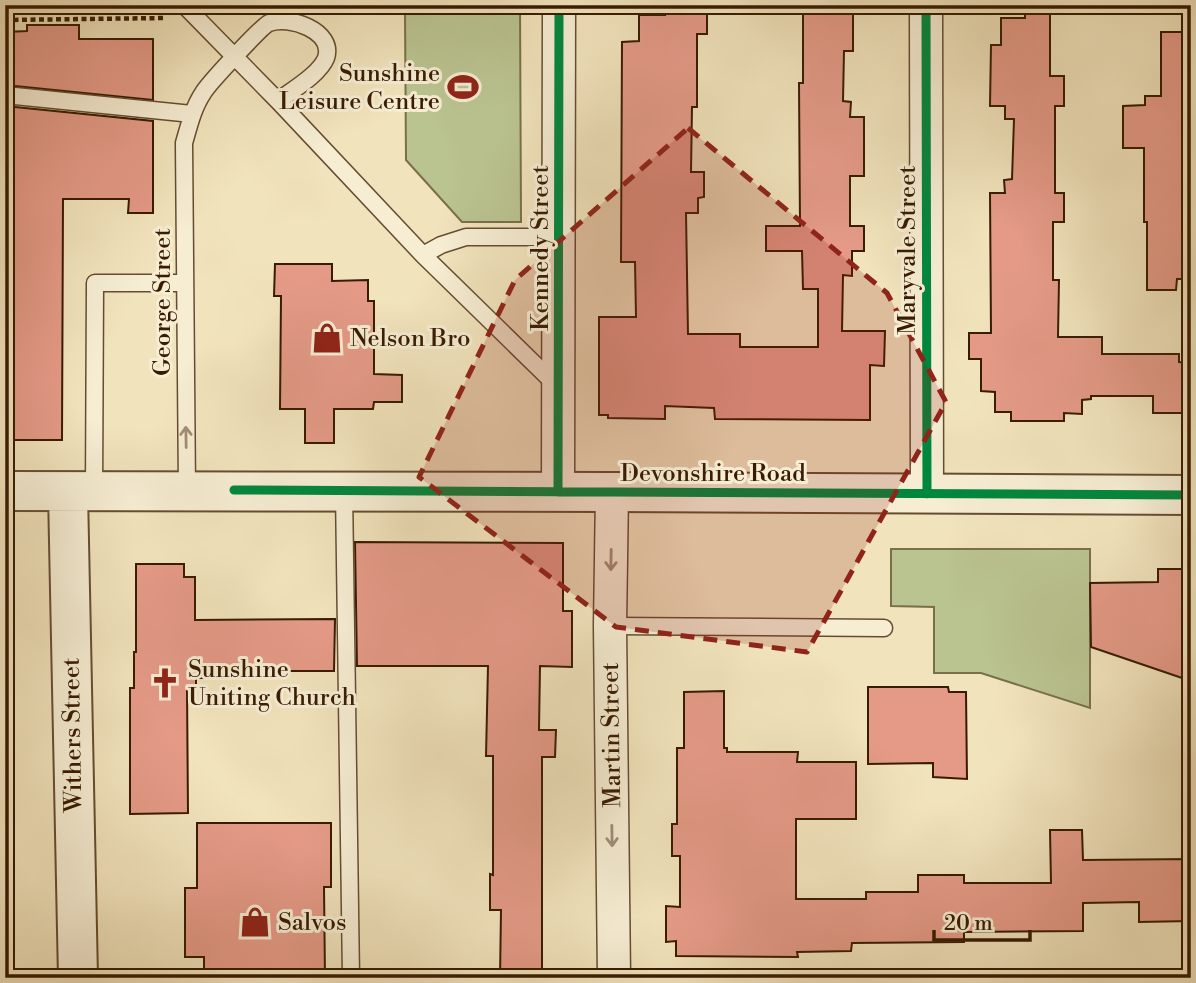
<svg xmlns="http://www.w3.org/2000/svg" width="1196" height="983" font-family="'Libre Bodoni',serif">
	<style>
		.green { fill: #bac491; stroke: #79704a; stroke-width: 2 }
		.building { fill: #e49a87; stroke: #381b02; stroke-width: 2 }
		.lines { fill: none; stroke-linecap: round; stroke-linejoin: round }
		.service-casing { stroke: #664d30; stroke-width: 19 }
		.minor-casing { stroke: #664d30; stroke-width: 35 }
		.tertiary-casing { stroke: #664d30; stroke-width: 42 }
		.path { stroke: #381b02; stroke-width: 4.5; stroke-dasharray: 5 3.5; stroke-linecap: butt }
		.service { stroke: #f6edd3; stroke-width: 16 }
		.minor { stroke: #f6edd3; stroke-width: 32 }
		.tertiary { stroke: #f6edd3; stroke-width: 38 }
		.cycleway-casing { stroke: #f6edd3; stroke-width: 13 }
		.cycleway { stroke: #00873e; stroke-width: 9 }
		.oneway { stroke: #a08e75 }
		.marked { fill: #8f2418; fill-opacity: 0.2; stroke: #8f2418; stroke-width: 5; stroke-dasharray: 14 9; stroke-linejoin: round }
		.labels { text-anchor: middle; stroke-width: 6; stroke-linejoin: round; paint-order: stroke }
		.poi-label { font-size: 24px; fill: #381b02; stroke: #f6edd3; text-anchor: start }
		.street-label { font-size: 24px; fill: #381b02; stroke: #f6edd3 }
	</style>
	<rect width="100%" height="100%" fill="#f1e3bc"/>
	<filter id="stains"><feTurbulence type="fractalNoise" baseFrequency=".00286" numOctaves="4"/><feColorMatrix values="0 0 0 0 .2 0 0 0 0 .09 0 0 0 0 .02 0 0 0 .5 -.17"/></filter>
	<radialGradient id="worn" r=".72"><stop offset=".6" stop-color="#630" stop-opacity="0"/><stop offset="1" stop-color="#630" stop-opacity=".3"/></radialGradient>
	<path class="green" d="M201,5H520L521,222H462L406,160L405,13L201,14Z
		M891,549H1090V708L981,673H934V607L891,606Z"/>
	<path class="building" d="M707,5V34H697V107H692L691,172H704V197L698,198V213H686L688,334H740V347H818V289H803L802,251H766V226H800L799,83H803V5H853V51H844L843,101L851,102L850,117H864V176H850V226H864V251H852V276L843,275L842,331H885L884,366L870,365V420L715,419L714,408L665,406V419L608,418V415H599V317H636L635,262H621L622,42L639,41V15H665L664,6Z
		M1025,11L1050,12V76H1064V106H1055V193H1064V222H1053V280H1059L1058,337H1102V354H1179V362L1191,363V413H1153V396H1091V399L1082,400V414L1064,413V421H1011V412H995V392L981,391V359H969V333H991L990,193H1005L1004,180L1012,179L1014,119H1005V106H990L991,45H1001V18H1025Z
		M27,25H79V39H153V100L5,85V32L27,31Z
		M1161,32H1191V279H1177L1176,290H1147V222H1144V148H1123V106L1145,105V96H1161Z
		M5,106L153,121V213H128L129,199H63L62,440H5Z
		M275,264H332V281L368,280V301H374V374L402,375V402H374L373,409H334V443H305V409H280L281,296H274Z
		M355,542L563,543V611H572V667L540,666L539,730H556L555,757H542V978H500L501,910H490V874L493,875V756H486L488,666H357Z
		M136,564H184V577H195V620L335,619L334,671H239V678H196V688H187L188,813L130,814V688H134V652H136Z
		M1158,569H1191V681L1091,647L1090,583L1158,582Z
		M868,687H948L949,692H966L967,779L933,777V763L868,764Z
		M724,691V748H727V752H798L797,762H856V819H796V899H866V892H918V875H964V883H1051L1050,830H1082L1083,860L1191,859V921L1139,922V902L1083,903V931L964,932V942L852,943L851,951L797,952L798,957L676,956V941L666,942V906L680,907V856H672V824H677V748H684V692Z
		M197,823H331V887H324L325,978H204V957H185V888H197Z"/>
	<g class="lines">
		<g class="service-casing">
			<path id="service" d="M184,5L280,103L423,255L557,386
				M5,95L192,114
				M423,255L441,245L466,237H559
				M187,491L184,143C189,126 193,108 203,93C208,84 262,26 269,23C289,15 335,31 326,58C319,75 292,90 278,101
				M344,491L351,978
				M94,493L95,283H185
				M610,626L884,628"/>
		</g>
		<g class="minor-casing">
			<path id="minor" d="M926,5L927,494
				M558,492L559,5
				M612,492L610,626L614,978"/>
		</g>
		<g class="tertiary-casing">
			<path id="tertiary" d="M5,491L612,492L1191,495
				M68,493L78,978"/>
		</g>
		<path class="path" d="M5,20L165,18"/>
		<use href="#service" class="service"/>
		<use href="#minor" class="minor"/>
		<use href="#tertiary" class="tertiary"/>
		<g class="cycleway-casing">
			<path id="cycleway" d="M926,5L927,494
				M234,490L1191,495
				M558,492L559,5"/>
		</g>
		<use href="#cycleway" class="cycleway"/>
	</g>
	<defs><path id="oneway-shaft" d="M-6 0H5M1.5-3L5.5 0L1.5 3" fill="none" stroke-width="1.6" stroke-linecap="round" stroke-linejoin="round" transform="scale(1.75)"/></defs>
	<g class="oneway">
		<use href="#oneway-shaft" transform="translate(186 437) rotate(-91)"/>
		<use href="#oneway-shaft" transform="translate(611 560) rotate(91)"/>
		<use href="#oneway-shaft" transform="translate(612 836) rotate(89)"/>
	</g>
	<path class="marked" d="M688,128L887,293L946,402L807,652L616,627L419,477L515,280Z"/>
	<defs>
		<g id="stadium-bare" transform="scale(2.415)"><path d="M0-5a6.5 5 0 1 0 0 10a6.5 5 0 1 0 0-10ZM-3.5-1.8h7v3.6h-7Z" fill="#8f2418" stroke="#f6edd3" stroke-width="2.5" paint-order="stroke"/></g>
		<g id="shop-bare" transform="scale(2.415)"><path d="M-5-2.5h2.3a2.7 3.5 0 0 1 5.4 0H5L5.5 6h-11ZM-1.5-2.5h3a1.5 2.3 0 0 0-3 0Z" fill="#8f2418" stroke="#f6edd3" stroke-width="2.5" paint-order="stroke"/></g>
		<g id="church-bare" transform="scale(2.415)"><path d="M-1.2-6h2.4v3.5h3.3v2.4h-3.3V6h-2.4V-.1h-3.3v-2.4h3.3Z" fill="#8f2418" stroke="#f6edd3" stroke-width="2.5" paint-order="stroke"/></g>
	</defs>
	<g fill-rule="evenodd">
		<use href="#stadium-bare" x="463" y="87"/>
		<use href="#shop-bare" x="327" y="338"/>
		<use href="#church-bare" x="165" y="683"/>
		<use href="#shop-bare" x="255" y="922"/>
	</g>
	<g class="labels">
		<g class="poi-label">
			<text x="440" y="81" text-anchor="end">Sunshine<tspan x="440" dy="28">Leisure Centre</tspan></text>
			<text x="350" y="346">Nelson Bro</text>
			<text x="188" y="677">Sunshine<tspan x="188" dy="28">Uniting Church</tspan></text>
			<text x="278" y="930">Salvos</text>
		</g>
		<g class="street-label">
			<text transform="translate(540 248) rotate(-90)" y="8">Kennedy Street</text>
			<text transform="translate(907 250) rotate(-90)" y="8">Maryvale Street</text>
			<text transform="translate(162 302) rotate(-90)" y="8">George Street</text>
			<text x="713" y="481">Devonshire Road</text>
			<text transform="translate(72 735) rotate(-91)" y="8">Withers Street</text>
			<text transform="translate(611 735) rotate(-91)" y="8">Martin Street</text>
		</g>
	</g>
	<rect width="1196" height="983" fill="none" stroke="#f1e3bc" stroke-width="28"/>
	<rect x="7" y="7" width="1182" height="969" fill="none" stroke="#381b02" stroke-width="3.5"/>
	<rect x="14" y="14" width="1168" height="955" fill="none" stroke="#381b02" stroke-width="2"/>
	<path d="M934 930v10h96v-10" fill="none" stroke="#381b02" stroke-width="3.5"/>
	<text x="944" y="930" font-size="21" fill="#381b02" stroke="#f6edd3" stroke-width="5" paint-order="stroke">20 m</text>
	<rect width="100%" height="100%" filter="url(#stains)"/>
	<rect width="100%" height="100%" fill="url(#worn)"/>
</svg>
